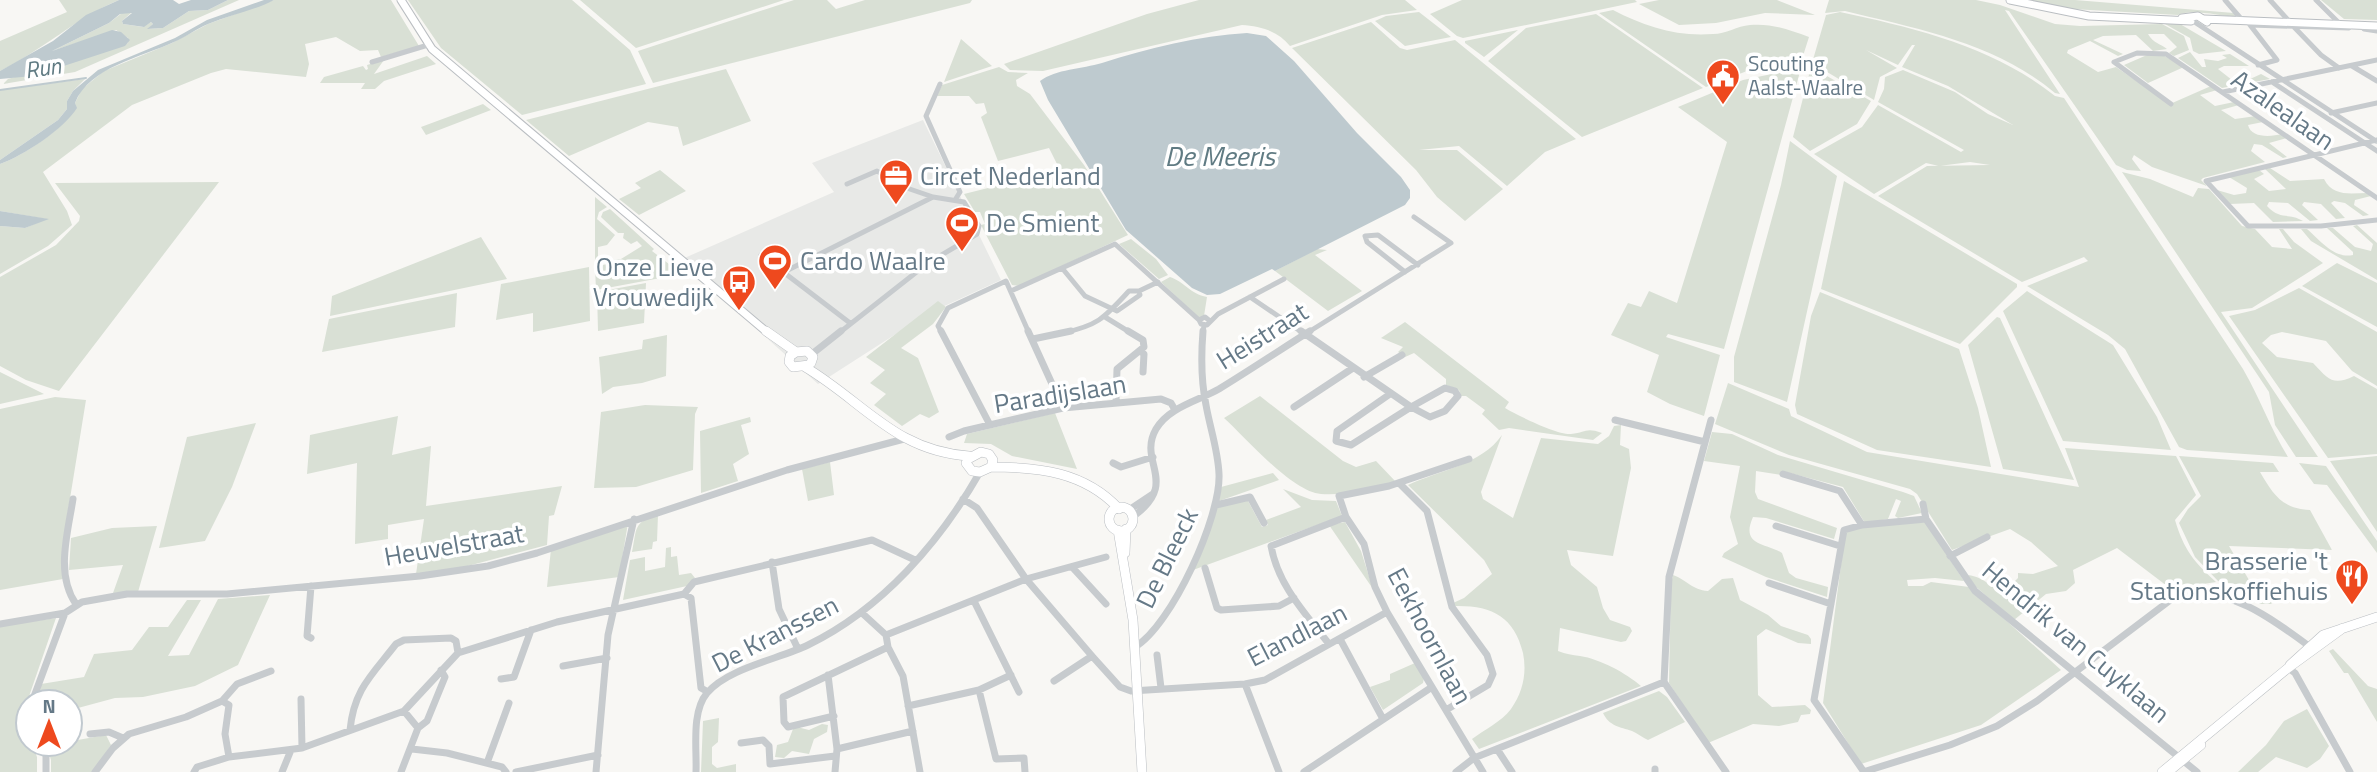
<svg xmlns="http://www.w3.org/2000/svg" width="2377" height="772" font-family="'Titillium Web',sans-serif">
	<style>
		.built { fill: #e8e9e7 }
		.green { fill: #d9e0d5 }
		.water { fill: #becacf }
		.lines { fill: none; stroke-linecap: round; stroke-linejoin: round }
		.stream { stroke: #becacf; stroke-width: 2 }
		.major-far1-casing { stroke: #babec2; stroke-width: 9 }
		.major-casing { stroke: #babec2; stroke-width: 10 }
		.minor-far1 { stroke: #c7cbce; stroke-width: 5 }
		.minor { stroke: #c7cbce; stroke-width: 7 }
		.major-far1 { stroke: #fff; stroke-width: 7 }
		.major { stroke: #fff; stroke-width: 9 }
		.labels { text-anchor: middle; stroke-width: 7; stroke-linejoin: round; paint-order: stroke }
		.far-poi-label { font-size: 21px; fill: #657987; stroke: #fff; text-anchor: start }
		.far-water-label { font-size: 23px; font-style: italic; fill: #607b83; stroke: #fff }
		.street-label { font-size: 26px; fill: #657987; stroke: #fff }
		.poi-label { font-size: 26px; fill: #657987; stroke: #fff; text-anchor: start }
		.water-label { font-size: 28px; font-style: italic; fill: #607b83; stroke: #fff }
	</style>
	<rect width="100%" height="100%" fill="#f8f7f4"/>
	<path class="built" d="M923,120L1001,280L927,314L818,384L680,260L834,192L812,163Z"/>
	<path class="green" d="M59,0H119C76,18 43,50 0,71V41L67,12Z
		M228,0H239L75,72L3,84L8,79L128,43V38L116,30L52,51L109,23L122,13L132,12L122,21L123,24L143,27L151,22L153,24L148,29L163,28L189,11L208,10Z
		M274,0H391L419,46L381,57L378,50L360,51L336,37L305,44L309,64L306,77L226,69L211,73L132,105L43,172L67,211L72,225L48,246L0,274V226L25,228L46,219L0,211V164C23,156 63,129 76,108L75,103L82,89L104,71L172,43L208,24Z
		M408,0H572L630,50L646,84L522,115L441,48Z
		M580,0H784L636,48Z
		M794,0H827L836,9L865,0H972L970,3L653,83L638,51Z
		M1199,0H1405L1417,10L1382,15L1290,46C1278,31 1260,26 1242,25L1043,71L1010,70L1004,64L1147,14Z
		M1462,0H1635L1637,2L1463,38L1457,36L1430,14Z
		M1659,0H1777L1815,15L1765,13L1716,23L1679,25L1639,4Z
		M1829,0H1976L2000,5L2055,24L2080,26L2162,24L2184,36L2189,50L2174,56L2169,53L2177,47L2164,34H2148C2153,43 2161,44 2167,49L2153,51L2136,35L2103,36L2093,40L2123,54L2118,56L2090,41L2068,50L2067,53L2098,72L2116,67L2170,104L2211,86L2217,90L2200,95L2215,106L2234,102L2239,105L2221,110L2235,119L2256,116L2263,122L2248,125C2251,138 2270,137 2282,134L2287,138L2269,143L2287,157L2283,158L2262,145L2254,144L2251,151L2265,162L2203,178L2201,180L2207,186L2152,167L2134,155L2132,159L2141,171L2127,170L2116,165L2009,11L2005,10L2060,94L2055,93C1995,43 1919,29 1845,11L1825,13Z
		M2027,0H2075L2234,13L2237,17C2221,16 2190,8 2178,15L2072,9Z
		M2321,0H2377V20L2344,19Z
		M1613,10C1644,26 1676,37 1713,34C1726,34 1737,26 1750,25C1772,23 1789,30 1809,37L1802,59L1747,71L1706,87L1599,13Z
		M1419,12L1451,37L1405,46L1375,21L1386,16Z
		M1840,12C1915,28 1994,47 2055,96L2064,98L2243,369C2260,398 2270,428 2288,457L2187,450L2179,447L2125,349L2108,335L2027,286L2088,261L2084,257L2022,282L1878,196L1927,166L1990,165L1970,162L1939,166L1926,163L1874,194L1814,154L1862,127L1878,105L1961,152L1964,150L1878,102L1884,89L1885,77L1903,70L1955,92L1988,114L2013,125L1948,86L1902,67L1915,45H1912L1898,65L1866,50L1897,68L1880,77L1874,100L1812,63L1826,15Z
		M1596,14L1703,88L1582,137L1488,61L1526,28Z
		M1371,22L1400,48L1407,50L1455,40L1576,139L1545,152L1507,186L1459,146L1419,150H1457L1503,189L1465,221L1437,197L1416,170L1292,48Z
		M2165,24H2180L2226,51L2199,54L2193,51L2190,38Z
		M1518,30L1484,57L1465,43V41Z
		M961,39L992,66L944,82Z
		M2190,52L2202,67H2206L2204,59L2218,61L2227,58L2222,55L2230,54L2249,66H2224L2218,69L2232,80H2248L2261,74L2270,79L2222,88L2178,58Z
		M2161,54L2184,67L2148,83L2124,65L2147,55Z
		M427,56L436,64L384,81L375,89H361L365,83H320L324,77L363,66L366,70L368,69L367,65L384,60L374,74Z
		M999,67L1008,72L1028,73L1016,80L1017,86L1030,94L1084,165L1128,235L1019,286L1012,285L981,225L985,224L980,212H975L964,194L1060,170L1049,148L998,161L981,117L987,113L984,103L976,104L969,96H937L942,85Z
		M1811,67L1871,101L1857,124L1810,151L1793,137Z
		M1801,68L1724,349L1668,334L1666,337L1720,355L1704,416L1670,404L1647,392L1659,355L1611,335L1628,303L1641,307L1649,291L1677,303L1727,142L1678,107L1743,80Z
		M726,69L751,121L683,146L678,127L648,122L569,156L526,120Z
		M85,79L73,91L67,101V109L58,120L0,160V90Z
		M483,104L491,110L426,135L421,127Z
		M1790,141L1837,176L1787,402L1734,382V357L1781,185Z
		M2270,168L2290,181L2324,179C2333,197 2350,193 2367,193L2371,196L2355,200L2354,205L2369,215L2363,216L2345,203L2334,201L2331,203L2345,218L2336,219L2321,204L2304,202L2302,205L2318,220L2310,221L2288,203L2269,202L2267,206C2281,221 2289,212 2303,221L2273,222L2254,203L2230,204L2217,190L2234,195L2246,193L2247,188L2229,177L2259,170L2264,174L2254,179L2269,191L2286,189L2265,169Z
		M660,170L686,191L639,215L619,199L641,188L635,183Z
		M2122,172L2150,179L2193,197L2198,188L2209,189L2242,226L2255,229L2272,247L2292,249L2279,229H2283L2294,242L2323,263L2252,308L2221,312L2318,457H2296L2275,425L2269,392Z
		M1844,181L2017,284V287L1960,344L1821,289Z
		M219,182L59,391L26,380L0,366V277L56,245L79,221L80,216L55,183Z
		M595,197L607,207L599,212L597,219L615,235L607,245L598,247V257L607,256V260L595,263Z
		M610,209L654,249L652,251L682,274L596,290L595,267L611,263V260L621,259L642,246L637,241L631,244L623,238L624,233H618L601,217L603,212Z
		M2357,225L2377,243V280L2311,241L2301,229H2307C2321,241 2334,259 2353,255V252L2327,228H2333L2355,247L2371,251L2373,244L2353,226Z
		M481,237L507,279L330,316L332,296Z
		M1131,239L1156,259L1168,275L1159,279L1119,244Z
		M1317,249L1327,250L1315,255L1362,291L1328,311L1275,271Z
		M2337,263L2377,283V327L2302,286Z
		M589,267L590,321L533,332V313L496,320L501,284Z
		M1170,277C1185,282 1190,294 1207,297L1204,316L1199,318L1161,282Z
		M646,283L644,323L598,331L597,292Z
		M2299,288L2377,332V386L2352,371L2326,341L2282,332L2271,335L2262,343L2277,357L2313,363C2329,380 2333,386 2354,376L2377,389V454L2328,458L2229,316L2255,310Z
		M2027,291L2113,345L2157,417L2171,450L2063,441L2003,311Z
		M1820,292L1959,349L1978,408L1991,467L1877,450L1797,414L1795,405L1811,316Z
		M457,293L455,327L322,352L329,319Z
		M938,301L946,307L933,324L901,348L918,358L939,412L929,418L920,414L902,426L874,405L886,394L870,383L885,370L866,357Z
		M1997,317L2000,318L2074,480L2003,469L1968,345Z
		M1405,322L1509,402L1505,408C1517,415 1557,435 1571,434C1586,433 1585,427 1602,433L1593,440L1509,428L1499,430L1482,414L1485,410L1466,396H1461L1459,390L1446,385V379L1414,353L1405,357L1398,352L1403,347L1381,338Z
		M667,335L666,376L642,383L613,387L602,394L599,357L642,349L643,340Z
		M0,372L44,394L0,404Z
		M1728,383L1789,409L1791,416L1867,452L2079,487L2065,448L2176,456L2196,495L2175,520C2184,550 2194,562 2216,582L2171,589L2117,548L2073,570L2075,583L2066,591L2046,594L2014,620L1975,586L1968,575C1985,577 1990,589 2006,590L2018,578V573L2033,574L2058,566L2031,542L2010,529L1952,550L1917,494L1910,489L1789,455L1715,424Z
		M1260,396L1343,461L1356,467L1376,461L1396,482C1372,487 1346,496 1321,494C1292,492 1246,438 1224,418Z
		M55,397L86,400L67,517L63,579L0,590V409Z
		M645,405L698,407L695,414L693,470L636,487L594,488L601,412Z
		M1055,413L1077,469L1012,456L991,444L964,443L967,434Z
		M398,416L392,455L431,446L426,506L562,486L554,515L549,516L547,545L464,567L416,574L424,519L388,525V539L355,544L357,463L307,474L310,435Z
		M750,417L751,422L741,425L749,454L733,464L738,481L701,493L700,431Z
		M256,423L232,487L205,541L159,548L187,437Z
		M1621,425L1620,445L1629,449L1631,468L1613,556L1567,550L1571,565L1597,587L1603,608L1610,620L1630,627L1632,631L1626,641L1621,642L1560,628L1558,651C1566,654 1572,655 1580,656C1600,659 1626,673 1641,686L1479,749L1472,739C1484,730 1501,722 1511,709C1523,692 1527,673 1523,653C1514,616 1491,605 1454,606L1453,603L1464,598L1492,574L1484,560L1408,485C1440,470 1481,465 1502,435L1481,492L1483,499L1513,518L1541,438L1598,444L1609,436L1614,426Z
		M1712,432L1732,434L1778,455L1903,492L1914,496L1922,513L1898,518L1895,516L1901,501L1896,499L1888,519L1865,523L1843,487L1782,471V475L1756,471L1755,492L1758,499L1837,528L1834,539L1766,518L1753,517C1740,546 1766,543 1782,553L1789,573L1796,578L1828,587L1827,597L1766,577L1722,557L1724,553L1738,544L1730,517L1740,466L1704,461Z
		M2179,456L2273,463L2279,472H2260C2273,494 2282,509 2310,510L2332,550L2229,546L2249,580L2275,600L2271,604H2260L2239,585L2218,581L2195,557L2179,523L2188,509L2201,496Z
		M2377,456V532L2330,461Z
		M830,462L834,495L808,501L802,469Z
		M2299,463L2326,466L2377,541V553L2327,485L2314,484Z
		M1273,473L1279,480L1219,501L1221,487Z
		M1283,489L1312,500L1336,501L1342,516L1193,570L1217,508L1247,499L1262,527L1268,525L1266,520L1301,507Z
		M658,515L657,541L653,542L652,549L632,552C637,528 633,522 658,515Z
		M1345,522L1361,551L1373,589L1329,525Z
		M1925,522L1964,581L1935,578L1907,580L1908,586H1923L1931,582L1969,587L2061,670L1981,725L1861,764L1823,703L1845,534L1849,528Z
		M628,523L619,577L547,587L551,549Z
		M157,526L138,592L113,593L123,565L69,570L71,538L112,528Z
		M671,547V557L677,556L679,575L691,573L695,578L687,586L623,600L630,560L645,557V571L665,567L666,548Z
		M1673,575C1687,580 1692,590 1708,591L1722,579L1733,578L1740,600L1768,615L1781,626L1808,635L1811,639V644L1798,643L1766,629L1757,636L1758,695L1772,707L1805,705L1811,710L1810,714L1801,715L1798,722L1779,726L1753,724L1708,743L1669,683L1671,583Z
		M270,595L238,665L195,686L143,697L115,698L78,708L72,741L106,735L111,745L93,772H51V760L46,744H70V702H35L41,684L84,677L94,654L132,650L149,627H168L187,600H201L168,656L189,655L218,599Z
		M56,618L25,708L28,744H32L37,757V772H0V626Z
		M2333,649L2368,686L2377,689V722L2348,673H2344L2329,651Z
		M1415,663L1424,678L1423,683L1383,710L1370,687L1390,680V674Z
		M1659,691L1667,697L1685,722L1648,740C1643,738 1637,733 1632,731C1620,727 1609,726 1603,713Z
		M2307,709L2329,746L2320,759L2307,768L2276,757L2258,772H2238L2266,745L2284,721Z
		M719,718L718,742L712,747V764L717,768L736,764V772H701L703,721Z
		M822,724L828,725L827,732L814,739L809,754L792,751L784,758L775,757L777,745L788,742L793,729L797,727L809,730Z"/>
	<path class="water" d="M119,0H173L179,4L191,0H228L208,10L189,11L163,28L147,29L153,24L151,22L144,27L123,24L122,21L132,13L120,14L109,23L52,51L112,30L121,32L130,40L125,46L33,76L0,79V71L53,41L86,15Z
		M264,0H274C253,11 230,15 208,24C196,29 186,37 174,42C142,57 89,67 75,103L77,108C64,129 23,156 0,164V160L58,120L67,109V101L73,91L98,70L175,38L207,20Z
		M1247,33L1266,36L1294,61L1357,133L1401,177L1410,190V198L1405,205L1275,271L1272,269L1220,294L1207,295L1192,288L1126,230L1048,100L1040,81C1056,69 1082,69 1102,63C1148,48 1199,36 1247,33Z
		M0,211L49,219L25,228L0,226Z"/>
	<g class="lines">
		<path class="stream" d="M0,90L86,78"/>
		<g class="major-far1-casing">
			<path id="major-far1" d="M401,0L432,49L768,333
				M2010,0L2089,16L2191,21
				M2182,18L2198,16L2207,22
				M2204,19L2377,26"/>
		</g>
		<g class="major-casing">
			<path id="major" d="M766,331L796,352
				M790,356L796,352L807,351L813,357L811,363
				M790,356L789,362L793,367L809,365
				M805,367C864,402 895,451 969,456
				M968,459L981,452L989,454L993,460
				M966,463L972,471L980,472L991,467L993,460
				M991,467C1039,467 1085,472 1119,509
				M1109 519a12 12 0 1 1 24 0a12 12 0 1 1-24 0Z
				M1118,530L1133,620L1142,772
				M1125,553L1126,529
				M2290,665L2323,635L2377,617
				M2162,772L2288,668L2343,628
				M2168,772L2201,745"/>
		</g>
		<path class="minor-far1" d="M2225,0L2243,21
			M2270,0L2288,20
			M2316,0L2340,24
			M2196,23L2376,141
			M2294,27L2321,55L2339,68
			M2364,29L2377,31
			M372,62L428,45
			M2258,65L2277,60L2250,25L2349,28
			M2352,66L2377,81
			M2272,82L2377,151
			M940,84L926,116L960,192L955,200
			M2223,92L2377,60
			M2171,104L2114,62L2137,53L2166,54L2377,198
			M2331,113L2377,103
			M2377,140L2206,181L2248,226H2321L2377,220
			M847,184L877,171L901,186L933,197
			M761,255L850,323
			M1062,268L1085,296L1117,311L1140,295L1139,291
			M784,272L933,197L964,202L979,226L977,234L928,263L839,333
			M1405,272L1367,242L1365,236L1378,235L1418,265
			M1011,291L1115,244L1199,320
			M1250,297L1303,333
			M1105,317L1131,333
			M1210,321L1205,317L1199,320L1201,324L1207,325L1218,314L1284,279
			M942,333L938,326L948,308L1006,281L1029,333
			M1063,333C1099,325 1104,318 1129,291H1139L1158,282
			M1203,333L1204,325
			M1307,333L1451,243L1414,217"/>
		<path class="minor" d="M941,331L990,425
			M1028,331L1063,408
			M1301,331L1411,407
			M1033,339L1071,331
			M1140,351L1144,354L1143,372
			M812,354L841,331
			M1364,377L1402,355
			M1445,388L1455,391L1458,396L1445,411L1430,417L1411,407Z
			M1390,394L1337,431L1336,441L1351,445L1411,407
			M1116,402L1117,369L1144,347L1143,340L1128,331
			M1294,407L1353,368
			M1615,420L1705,442
			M1711,420L1669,577L1664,682L1726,772
			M949,437L964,431L1063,408L1161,399L1171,403L1175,410
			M1469,459L1389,486L1339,496L1346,517L1364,544L1375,587L1387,612L1483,772
			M1113,463L1121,467L1153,457
			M1783,474L1840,491L1862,525
			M1399,483L1427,511L1452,607L1487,655L1493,674L1488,685L1446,710
			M73,499C68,532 55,574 76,604
			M963,499L977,508L1026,579L1092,656L1120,687L1131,691L1245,684L1265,680L1387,612
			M1923,504L1926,519L1975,591L2197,772
			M1216,505L1250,497L1264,523
			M1129,510L1153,494
			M1134,516C1180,482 1137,462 1156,429C1169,407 1198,401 1219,389C1250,370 1280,350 1310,331
			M1776,526L1840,546
			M1950,556L1987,537
			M772,562L779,609L798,649
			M1072,567L1106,604
			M1205,568L1217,608L1221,610L1279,606L1294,598
			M1769,583L1831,604
			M311,586L307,636L311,638
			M684,594L694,582L872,540L915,560
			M974,601L1019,692
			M862,613L886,635L1026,579L1106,557
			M0,624L65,613L82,602L127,594H227L420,576L488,566L537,553L787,470L904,439
			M886,635L888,647L903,676L920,772
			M1340,639L1383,719
			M1329,644C1305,613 1278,585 1271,546L1346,517
			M1135,647C1172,625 1221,516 1219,474C1218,450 1210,428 1206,405C1201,381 1201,356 1203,331
			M1157,655L1161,688
			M563,666L607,658
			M2288,668L2295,673L2350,772
			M828,675L837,749L835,772
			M501,679L514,677L531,630
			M1054,681L1092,656
			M1245,684L1279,772
			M979,690L996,759L1024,758L1025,772
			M301,699L302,748
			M222,701L237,684L271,671
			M32,702L65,613
			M908,706L979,690L1011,675
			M404,711L418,728
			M834,716L788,727L784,722L783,697L888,647
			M350,730C354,689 372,675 396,644L404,640L451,638L456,641L458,653
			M90,734L109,732L123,738
			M741,743L763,740L769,746L770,764L835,756
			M42,744L46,754V772
			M412,749L447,753L502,767L506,772
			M837,749L913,731
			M1497,749L1512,772
			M487,763L509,703
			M1655,769V772
			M95,772L113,748L129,734L186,717L222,701L229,705L225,734L229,757
			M194,772L197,767L229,757L302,748L404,711L458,653L557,622L684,594L691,598L701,688L708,692
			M282,772L291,750
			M401,772L418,728L427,721L445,677L441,670
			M516,772L598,755
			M596,772L608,635L634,519
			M696,772C697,749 691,712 707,693C728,668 779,659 808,645C882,609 940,542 980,472
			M1304,772L1432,687
			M1456,772L1474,758L1664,682
			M1863,772L1950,745L1997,726L2037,701L2181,592C2234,589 2272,619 2313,649
			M1864,772L1814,700L1844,530L1862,525L1926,519"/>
		<use href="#major-far1" class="major-far1"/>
		<use href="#major" class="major"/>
	</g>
	<defs>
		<g id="civic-pin" transform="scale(1.75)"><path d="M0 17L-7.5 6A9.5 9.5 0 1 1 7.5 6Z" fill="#ee491e" stroke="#fff"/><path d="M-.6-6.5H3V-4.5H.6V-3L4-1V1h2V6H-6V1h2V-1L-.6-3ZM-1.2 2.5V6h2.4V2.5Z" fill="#fff"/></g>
		<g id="office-pin" transform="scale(1.75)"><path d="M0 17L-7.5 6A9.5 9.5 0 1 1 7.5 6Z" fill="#ee491e" stroke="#fff"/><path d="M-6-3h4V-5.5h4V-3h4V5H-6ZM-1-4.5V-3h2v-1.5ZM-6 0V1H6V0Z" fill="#fff"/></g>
		<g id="stadium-pin" transform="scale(1.75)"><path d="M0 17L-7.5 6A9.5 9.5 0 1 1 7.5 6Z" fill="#ee491e" stroke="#fff"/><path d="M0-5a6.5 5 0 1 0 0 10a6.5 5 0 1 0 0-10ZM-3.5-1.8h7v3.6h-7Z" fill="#fff"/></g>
		<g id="bus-pin" transform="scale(1.75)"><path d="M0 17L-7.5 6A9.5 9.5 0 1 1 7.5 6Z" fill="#ee491e" stroke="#fff"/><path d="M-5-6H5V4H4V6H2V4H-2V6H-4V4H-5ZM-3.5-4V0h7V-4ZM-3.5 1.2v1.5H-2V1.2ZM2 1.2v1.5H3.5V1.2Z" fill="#fff"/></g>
		<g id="restaurant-pin" transform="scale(1.75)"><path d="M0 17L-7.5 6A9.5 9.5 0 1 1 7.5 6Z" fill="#ee491e" stroke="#fff"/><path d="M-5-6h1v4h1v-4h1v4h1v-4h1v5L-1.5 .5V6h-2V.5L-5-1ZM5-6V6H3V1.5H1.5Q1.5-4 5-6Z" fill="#fff"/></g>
	</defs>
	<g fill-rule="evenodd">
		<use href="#civic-pin" x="1723" y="76"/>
		<use href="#office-pin" x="896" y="176"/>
		<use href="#stadium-pin" x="962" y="223"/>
		<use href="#stadium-pin" x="775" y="261"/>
		<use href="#bus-pin" x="739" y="282"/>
		<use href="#restaurant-pin" x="2352" y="576"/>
	</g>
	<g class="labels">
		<g class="far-poi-label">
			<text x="1748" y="71">Scouting<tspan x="1748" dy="24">Aalst-Waalre</tspan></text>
		</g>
		<g class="far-water-label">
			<text transform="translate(43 68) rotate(-8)" y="8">Run</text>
		</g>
		<g class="street-label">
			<text transform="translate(2283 110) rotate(35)" y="9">Azalealaan</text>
			<text transform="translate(1262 336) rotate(-32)" y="9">Heistraat</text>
			<text transform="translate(1060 394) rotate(-9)" y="9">Paradijslaan</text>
			<text transform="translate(454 545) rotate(-10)" y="9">Heuvelstraat</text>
			<text transform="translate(1167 558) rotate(-64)" y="9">De Bleeck</text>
			<text transform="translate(775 634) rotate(-27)" y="9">De Kranssen</text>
			<text transform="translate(1297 635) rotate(-27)" y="9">Elandlaan</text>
			<text transform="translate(1430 636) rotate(62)" y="9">Eekhoornlaan</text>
			<text transform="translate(2076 642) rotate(40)" y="9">Hendrik van Cuyklaan</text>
		</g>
		<g class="poi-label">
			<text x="920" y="185">Circet Nederland</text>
			<text x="986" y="232">De Smient</text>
			<text x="800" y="270">Cardo Waalre</text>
			<text x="714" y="276" text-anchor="end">Onze Lieve<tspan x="714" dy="30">Vrouwedijk</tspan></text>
			<text x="2328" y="570" text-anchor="end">Brasserie 't<tspan x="2328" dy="30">Stationskoffiehuis</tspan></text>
		</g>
		<g class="water-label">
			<text x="1220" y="166">De Meeris</text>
		</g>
	</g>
	<g transform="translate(49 723)"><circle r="33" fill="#ffffff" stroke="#c1c9cf" stroke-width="2"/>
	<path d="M0-5L12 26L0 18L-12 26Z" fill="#ee491e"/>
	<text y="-10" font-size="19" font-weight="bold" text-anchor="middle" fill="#657987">N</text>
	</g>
</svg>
